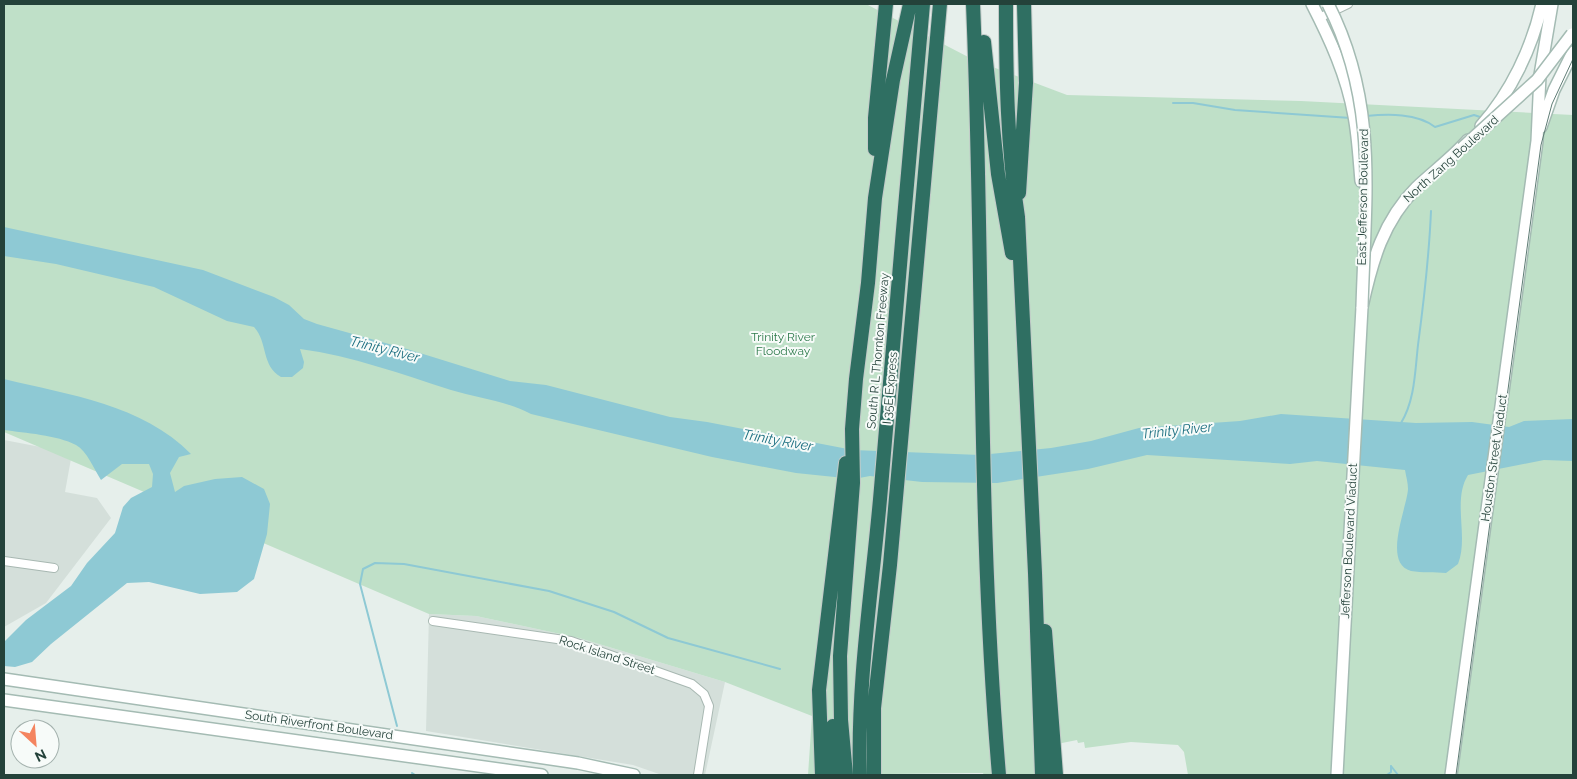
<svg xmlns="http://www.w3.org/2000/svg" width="1577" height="779" font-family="Raleway,sans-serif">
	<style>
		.built { fill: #d4dfda }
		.green { fill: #bfe0c8 }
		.water { fill: #8ec9d4 }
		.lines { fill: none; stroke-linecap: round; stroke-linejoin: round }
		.stream { stroke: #8ec9d4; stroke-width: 2 }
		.street-casing { stroke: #a8b8b2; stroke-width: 10 }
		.secondary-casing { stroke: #a4bbb3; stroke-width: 14 }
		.highway-casing { stroke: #c2cac8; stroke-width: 16 }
		.street { stroke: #fff; stroke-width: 8 }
		.secondary { stroke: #fff; stroke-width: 11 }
		.highway { stroke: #2f6f62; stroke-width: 14 }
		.tram { stroke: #5f7d75; stroke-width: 1 }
		.secondary-bridge-casing { stroke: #a4bbb3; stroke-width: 14; stroke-linecap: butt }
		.secondary-bridge { stroke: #fff; stroke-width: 11 }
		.labels { text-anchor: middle; stroke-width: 4; stroke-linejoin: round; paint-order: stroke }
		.street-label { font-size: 12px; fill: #24423a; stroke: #f7fbf9 }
		.park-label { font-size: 12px; fill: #2d7a4b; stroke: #f7fbf9 }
		.water-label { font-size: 14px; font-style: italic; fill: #1c6f80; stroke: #f7fbf9 }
	</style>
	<rect width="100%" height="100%" fill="#e6efeb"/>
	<path class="built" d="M4,440L72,453L65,492L97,498L111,518L46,603L4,627Z
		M429,614L476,616L579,638L725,682L705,775H662L633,765L426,731Z"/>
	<path class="green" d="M4,4H866L974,60L1067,95L1301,101L1573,115V775H1188L1184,752L1178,745L1131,742L1085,748L1084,742L1078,743L1077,740L1057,744L1060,775H984L983,773H971L808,775L812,716L725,682L579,638L476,616L429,614L4,432Z"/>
	<path class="water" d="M4,227L203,270L274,297L289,305L304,319L317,324L407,349L510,381L546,385L670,417L707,422L853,450L980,455L1051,448L1091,441L1139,428L1240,421L1281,414L1416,423L1472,422L1509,427L1524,421L1573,419V461L1544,460L1468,475C1452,501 1469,536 1458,564L1446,573C1435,572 1422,573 1411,571C1382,563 1407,508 1408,489C1408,483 1406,476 1405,470L1317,461L1290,464L1147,455L1088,469L997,483L922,482L870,476L854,479L796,473L712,457L531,414C507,401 478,398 451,390C401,374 352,356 300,349L304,362L303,368L292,377H281C261,366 268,342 254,327L227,321L154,287L56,264L4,256Z
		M4,379C69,395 142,404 191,454L179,457L170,473L175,492L184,486L215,479L242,477L264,489L270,504L267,534L254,579L237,592L200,594L149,582L127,583L51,644L32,662L15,667L4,666V642L26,620L71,586L87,563L115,533L123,507L131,498L152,487L153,474L149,464H122L101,480C94,469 87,451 76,445C57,435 25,433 4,430Z"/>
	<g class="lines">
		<path class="stream" d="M1173,103H1193L1235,110L1351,118
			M1366,116C1388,114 1417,113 1435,127
			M1435,127L1474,115L1483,118
			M1401,423C1415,400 1415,371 1418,345C1424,300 1429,257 1431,211
			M397,726L360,584L363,569L375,563L404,564L549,591L614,612L668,638L780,669
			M1391,766L1398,775
			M412,773L415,775
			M1387,775L1391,772V766"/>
		<g class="street-casing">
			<path id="street" d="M1319,18L1348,4
				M4,561L54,568
				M433,621L571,641L692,684L704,694L709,706L698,775"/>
		</g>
		<g class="secondary-casing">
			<path id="secondary" d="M1312,4C1330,39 1347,76 1354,116C1358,137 1359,159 1361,181
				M1481,126C1511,92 1532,48 1542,4
				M1541,127L1554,90L1573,52
				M4,679L578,763L634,775
				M4,700L542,775
				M1337,775L1362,307C1372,261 1383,221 1417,187C1434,171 1453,157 1468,140
				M1451,775L1537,141L1540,75L1552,4"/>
		</g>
		<g class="highway-casing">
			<path id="highway" d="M973,4C984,261 977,519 999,775
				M1006,4C1006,75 1007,146 1018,217L1035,573L1042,775
				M984,42L998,174L1012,253
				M875,149V118L886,4
				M1019,193L1026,83L1024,4
				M1045,631L1056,775
				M833,726L835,775
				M822,775L819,690L846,463
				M846,775L841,720L840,656L853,483L852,429L856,379L868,283L875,198L893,80L910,4
				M860,775C857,679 873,584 881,488C895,327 908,165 923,4
				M874,775V708L890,565L940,4"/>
		</g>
		<use href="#street" class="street"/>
		<use href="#secondary" class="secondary"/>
		<use href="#highway" class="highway"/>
		<path class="tram" d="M1456,775L1541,145L1552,104L1573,59"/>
		<g class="secondary-bridge-casing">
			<path id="secondary-bridge" d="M1328,4C1379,104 1365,198 1362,307
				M1462,148L1537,80L1572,34"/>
		</g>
		<use href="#secondary-bridge" class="secondary-bridge"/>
	</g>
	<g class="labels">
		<g class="street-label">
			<text transform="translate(1451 159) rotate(-42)" y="4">North Zang Boulevard</text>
			<text transform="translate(1363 197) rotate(-89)" y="4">East Jefferson Boulevard</text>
			<text transform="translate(878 351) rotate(-85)" y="4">South R L Thornton Freeway</text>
			<text transform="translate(890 388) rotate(-85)" y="4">I 35E Express</text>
			<text transform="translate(1494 458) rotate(-82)" y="4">Houston Street Viaduct</text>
			<text transform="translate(1349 541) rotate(-87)" y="4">Jefferson Boulevard Viaduct</text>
			<text transform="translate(607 655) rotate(18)" y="4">Rock Island Street</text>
			<text transform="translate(319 725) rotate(8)" y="4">South Riverfront Boulevard</text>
		</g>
		<g class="park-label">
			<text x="783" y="341">Trinity River<tspan x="783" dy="14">Floodway</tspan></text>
		</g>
		<g class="water-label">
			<text transform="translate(385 349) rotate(14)" y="5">Trinity River</text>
			<text transform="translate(1177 430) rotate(-6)" y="5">Trinity River</text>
			<text transform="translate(778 440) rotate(10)" y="5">Trinity River</text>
		</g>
	</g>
	<rect width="1577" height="779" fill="none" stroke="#24423a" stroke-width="10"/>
	<g transform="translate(35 744) rotate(154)"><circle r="24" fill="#f7fbf9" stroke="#a3b1ad"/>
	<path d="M0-4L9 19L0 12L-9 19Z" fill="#f4845f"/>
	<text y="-8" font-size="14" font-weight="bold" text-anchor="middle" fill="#24423a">N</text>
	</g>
</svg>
